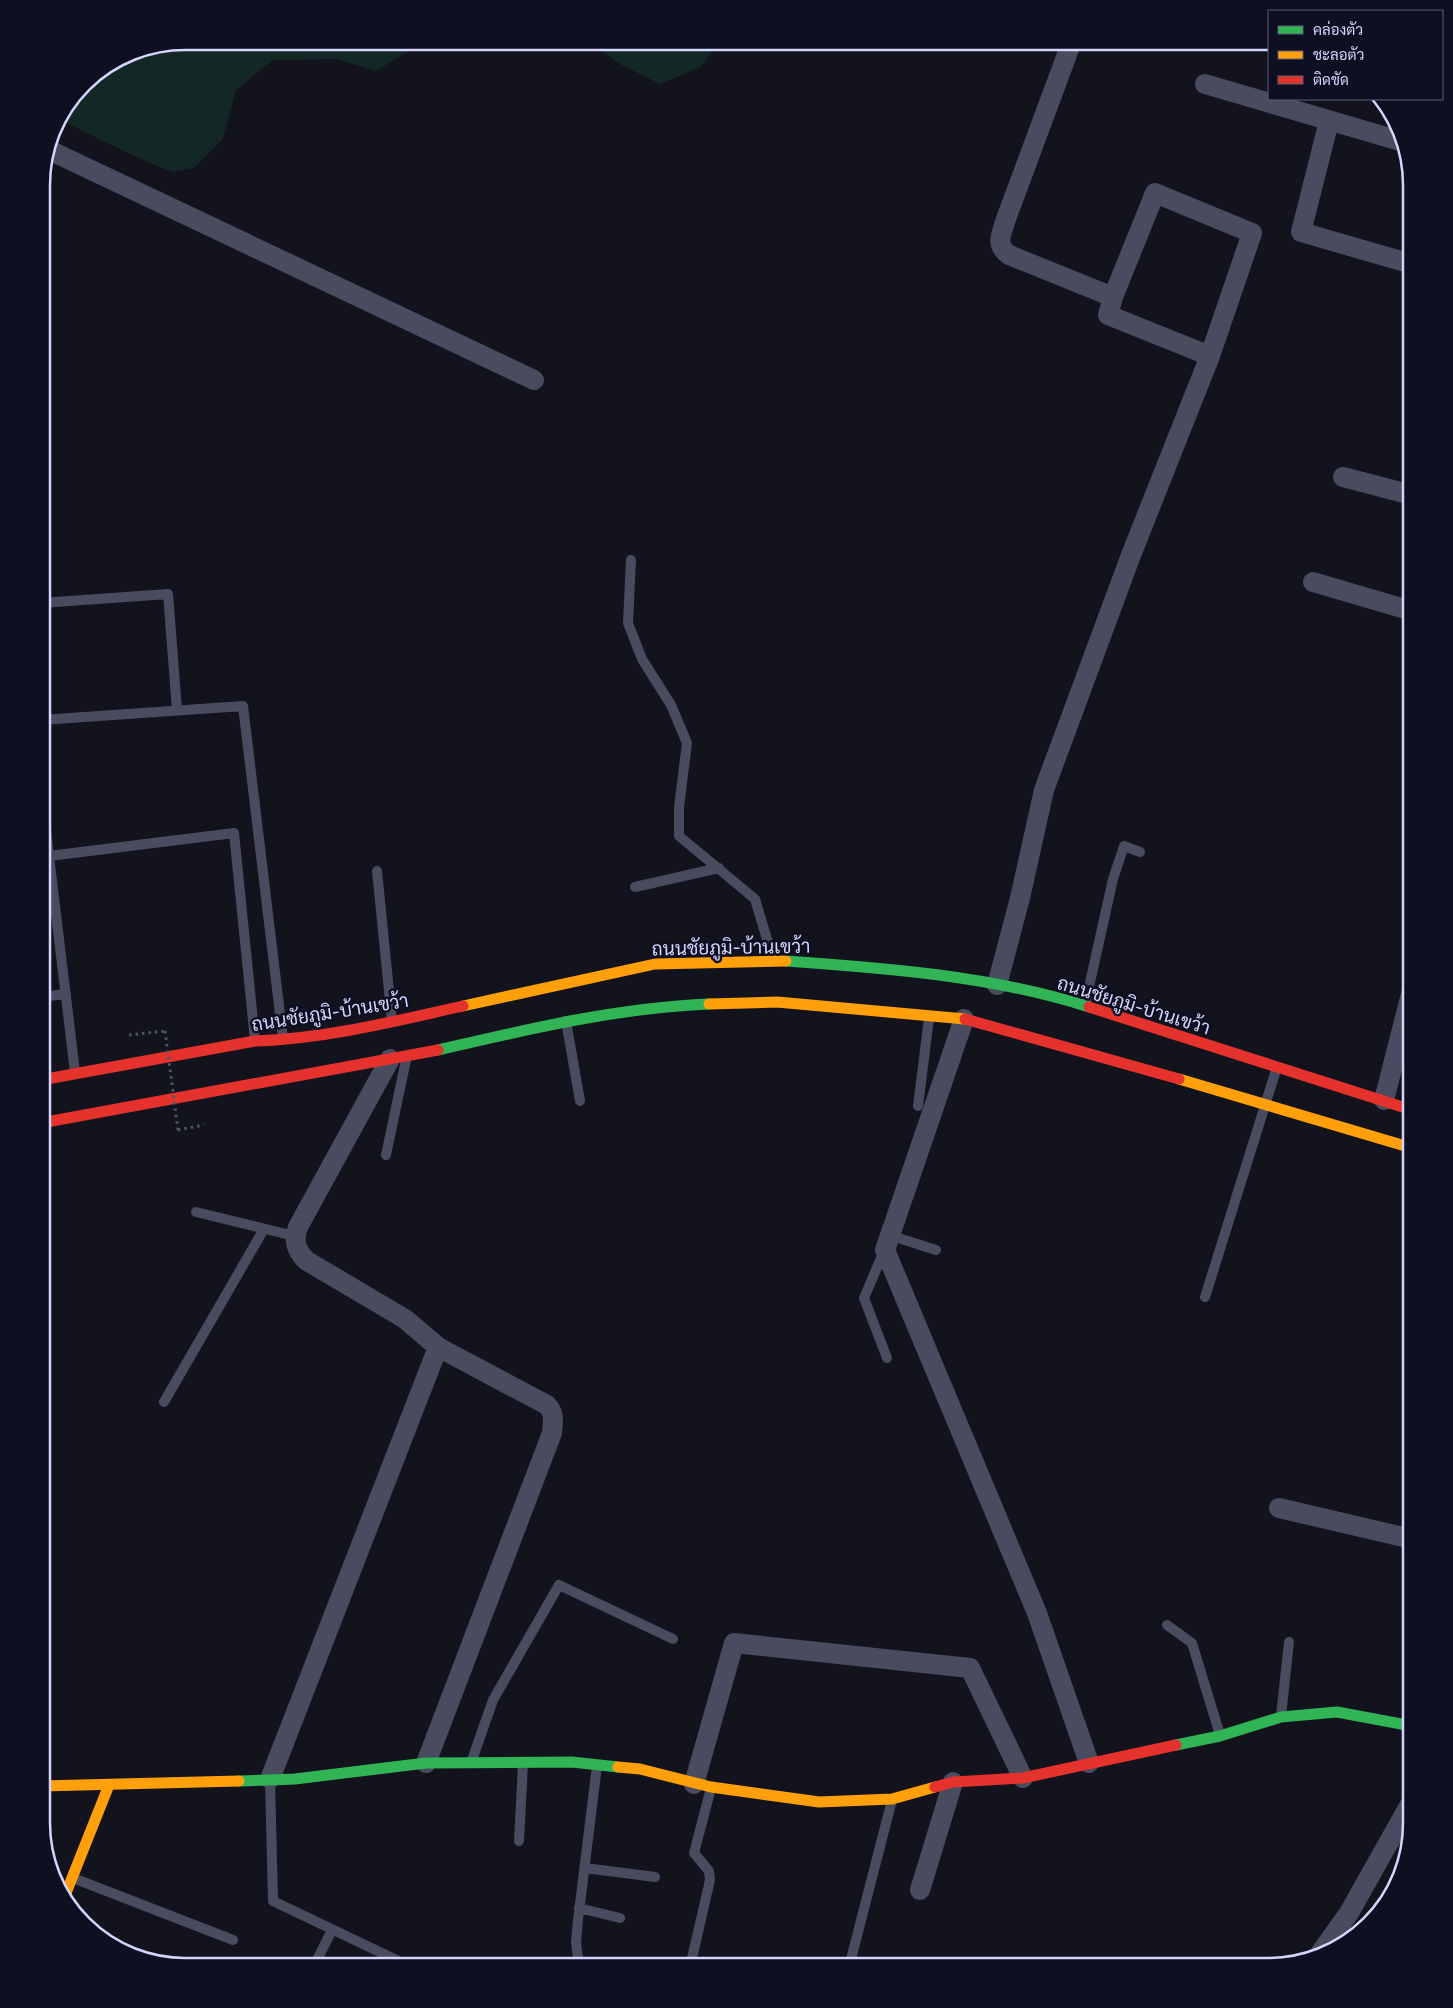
<svg xmlns="http://www.w3.org/2000/svg" width="1453" height="2008" font-family="Commissioner,Sarabun,sans-serif">
	<style>
		.green { fill: #132825 }
		.lines { fill: none; stroke-linecap: round; stroke-linejoin: round }
		.path { stroke: #495961; stroke-width: 3; stroke-dasharray: 2.5 4; stroke-linecap: butt }
		.lane { stroke: #494b5e; stroke-width: 10 }
		.street { stroke: #494b5e; stroke-width: 20 }
		.fast { stroke: #30b455; stroke-width: 11 }
		.slow { stroke: #ff9f0a; stroke-width: 11 }
		.jam { stroke: #e5322d; stroke-width: 11 }
		.path-bridge { stroke: #495961; stroke-width: 3; stroke-dasharray: 2.5 4; stroke-linecap: butt }
		.labels { text-anchor: middle; stroke-width: 5; stroke-linejoin: round; paint-order: stroke }
		.street-label { font-size: 19px; fill: #d3d5fc; stroke: #0f0f22 }
		.rim { fill: none; stroke: #d3d5fc; stroke-width: 2.5 }
	</style>
	<rect width="100%" height="100%" fill="#13131e"/>
	<path class="green" d="M185,41H425L376,71L335,59L273,60L236,90L223,139L194,168L173,172L147,162L58,119L90,77L130,52Z
		M586,41H719L701,67L660,84L620,64Z"/>
	<g class="lines">
		<path class="path" d="M129,1035L165,1031
			M178,1130L204,1125"/>
		<path class="lane" d="M631,560L628,623L642,659L671,705L687,743L679,807V836L755,899L773,959
			M41,603L168,594L177,710
			M41,720L243,706L283,1039
			M41,783L49,856
			M377,871L392,1021
			M635,887L719,868
			M41,997L66,994
			M1085,1005L1113,879L1124,846L1140,852
			M566,1021L580,1101
			M75,1072L49,856L234,833L255,1040
			M918,1106L929,1018
			M386,1155L406,1060
			M196,1212L294,1236
			M889,1235L936,1250
			M884,1251L864,1298L887,1358
			M1205,1297L1277,1067
			M164,1402L264,1229
			M1167,1625L1192,1643L1220,1735
			M43,1684V1785
			M1281,1716L1289,1642
			M472,1760L493,1700L559,1585L673,1639
			M270,1780L273,1901L411,1967
			M519,1841L523,1764
			M585,1868L655,1877
			M73,1878L233,1940
			M579,1908L620,1918
			M314,1966L332,1930
			M579,1967L576,1942L578,1920L597,1766
			M690,1967L710,1880L709,1871L694,1853L711,1788
			M849,1967L892,1800"/>
		<path class="street" d="M1072,41L1006,219C1002,234 994,244 1009,255L1113,297
			M1205,84L1400,141
			M1329,121L1301,232L1412,264
			M49,150L534,380
			M1343,477L1412,495
			M1313,582L1412,611
			M997,985L1020,898L1044,790L1131,555L1210,356L1252,233L1155,193L1113,297L1108,315L1210,356
			M964,1019L885,1250L1037,1613L1089,1763
			M390,1059L298,1227C293,1241 296,1251 307,1261L405,1319L438,1347L547,1405C555,1413 553,1422 552,1433L426,1763
			M1384,1100L1412,990
			M1279,1508L1412,1539
			M270,1779L438,1347
			M694,1784L734,1643L970,1668L1023,1778
			M920,1890L953,1782
			M1321,1952L1349,1913L1412,1801"/>
		<path class="fast" d="M786,961C887,968 992,976 1089,1007
			M438,1050C528,1029 616,1008 709,1004
			M1176,1745L1220,1736L1281,1717L1337,1712L1412,1726
			M239,1781L295,1779L426,1763L572,1762L618,1767"/>
		<path class="slow" d="M709,1004L777,1002L965,1019
			M463,1006L655,964L786,961
			M1179,1079L1412,1148
			M618,1767L640,1769L711,1787L819,1802L892,1799L935,1787
			M41,1786L239,1781
			M64,1898L109,1785"/>
		<path class="jam" d="M1089,1007L1412,1110
			M965,1019L1179,1079
			M41,1080L255,1041C325,1039 395,1021 463,1006
			M41,1123L438,1050
			M935,1787L953,1782L1023,1778L1176,1745"/>
		<path class="path-bridge" d="M165,1031L178,1130"/>
	</g>
	<g class="labels">
		<g class="street-label">
			<text transform="translate(731 947) rotate(-1)" y="7">ถนนชัยภูมิ-บ้านเขว้า</text>
			<text transform="translate(1134 1005) rotate(17)" y="7">ถนนชัยภูมิ-บ้านเขว้า</text>
			<text transform="translate(330 1012) rotate(-9)" y="7">ถนนชัยภูมิ-บ้านเขว้า</text>
		</g>
	</g>
	<path d="M0 0H1453V2008H0ZM185 50H1268A135 135 0 0 1 1403 185V1823A135 135 0 0 1 1268 1958H185A135 135 0 0 1 50 1823V185A135 135 0 0 1 185 50Z" fill="#0f0f22" fill-rule="evenodd"/>
	<path class="rim" d="M185 50H1268A135 135 0 0 1 1403 185V1823A135 135 0 0 1 1268 1958H185A135 135 0 0 1 50 1823V185A135 135 0 0 1 185 50Z"/>
	<rect x="1268" y="10" width="175" height="90" fill="#0f0f22" stroke="#5d5e79"/>
	<rect x="1278" y="26" width="25" height="8" fill="#30b455" stroke="#5d5e79"/>
	<text x="1313" y="35" font-size="15" fill="#d3d5fc">คล่องตัว</text>
	<rect x="1278" y="51" width="25" height="8" fill="#ff9f0a" stroke="#5d5e79"/>
	<text x="1313" y="60" font-size="15" fill="#d3d5fc">ชะลอตัว</text>
	<rect x="1278" y="76" width="25" height="8" fill="#e5322d" stroke="#5d5e79"/>
	<text x="1313" y="85" font-size="15" fill="#d3d5fc">ติดขัด</text>
</svg>
